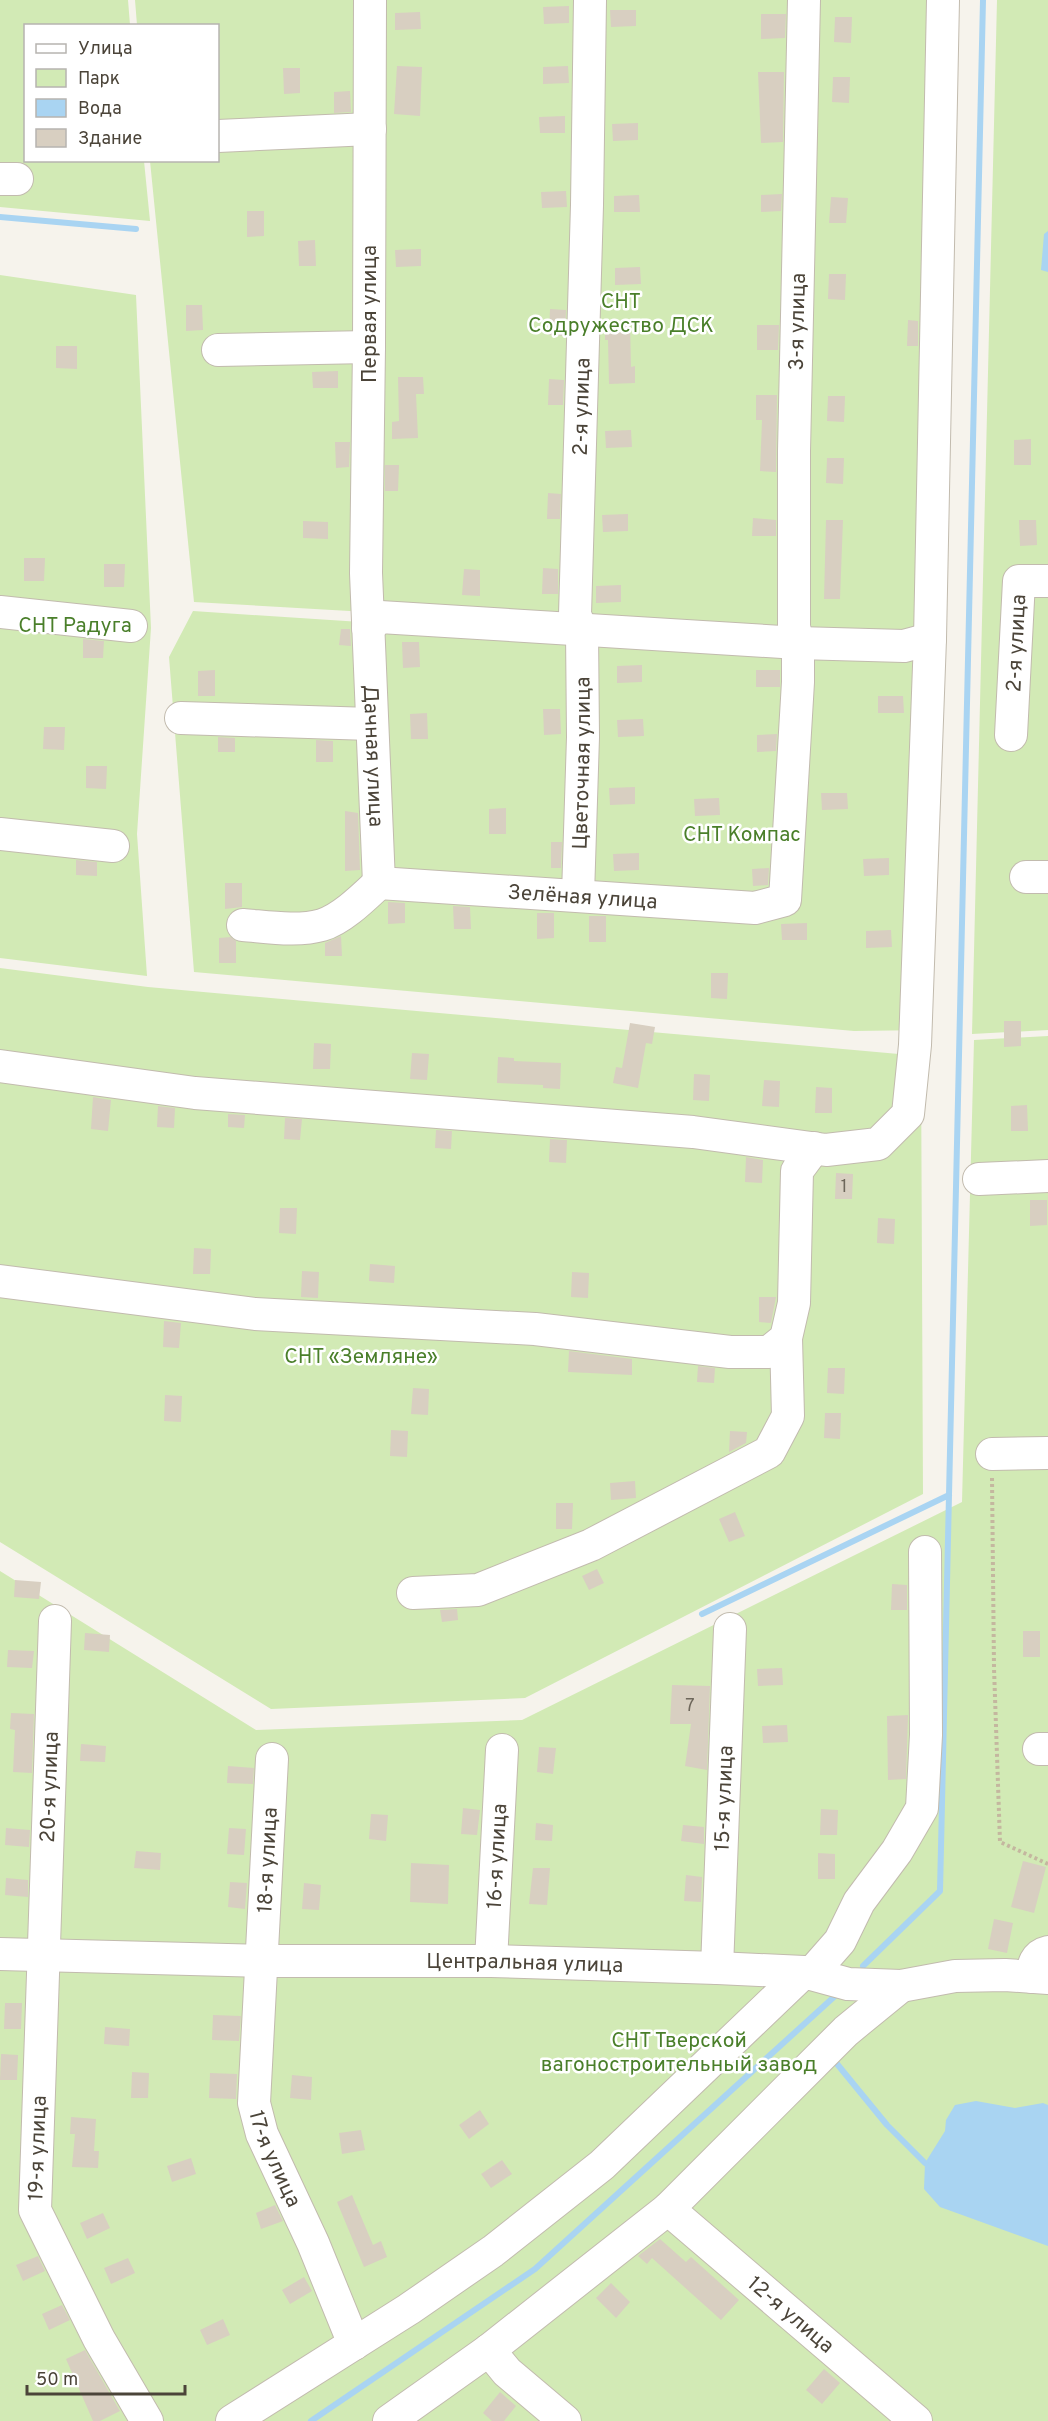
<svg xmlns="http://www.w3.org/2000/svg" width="1048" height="2421" font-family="Overpass,sans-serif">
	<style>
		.green { fill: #d2eab5 }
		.water { fill: #a9d4f2 }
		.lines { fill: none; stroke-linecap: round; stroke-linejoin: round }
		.stream { stroke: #a9d4f2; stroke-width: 6 }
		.building { fill: #d8cfc1 }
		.minor-casing { stroke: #c2bbae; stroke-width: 34 }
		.path { stroke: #c4b79f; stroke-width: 4; stroke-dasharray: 3 3; stroke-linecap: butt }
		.minor { stroke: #fff; stroke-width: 32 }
		.labels { text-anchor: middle; stroke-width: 5; stroke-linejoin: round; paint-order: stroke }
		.number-label { font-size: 18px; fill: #6e675b }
		.park-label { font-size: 21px; fill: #4a7f2a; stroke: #fff }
		.street-label { font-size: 21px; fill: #4b4439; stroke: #fff }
	</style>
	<rect width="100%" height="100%" fill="#f6f3ec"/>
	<path class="green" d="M0,0H128L130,25L26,26V160L144,161L150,221L0,207Z
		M135,0H948L939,645L194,602L150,161L218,160V26L137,25Z
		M997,0H1048V1030L972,1034Z
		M0,275L136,295L151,628L137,834L147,976L0,958Z
		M193,611L938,660L929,1030L854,1031L194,972L169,657Z
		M0,968L148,987L921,1056L923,1494L525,1698L271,1709L0,1542Z
		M1048,1036V2421H0V1571L256,1730L522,1720L962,1502L974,1040Z"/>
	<path class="water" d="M1048,231V272L1041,270L1044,234Z
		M976,2101L1015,2108L1043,2103L1048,2105V2246L940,2207L924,2189L925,2163L945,2131L946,2120L955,2105Z"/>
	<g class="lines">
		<path class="stream" d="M0,217L136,229
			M702,1614L949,1495
			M863,1966L940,1891L983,0
			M833,2059L887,2125L925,2163
			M311,2421L535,2269L835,1996"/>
	</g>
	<path class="building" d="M569,6V23L544,24L543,7Z
		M610,10H636V26L611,27Z
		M420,12L421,29L395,30V13Z
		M761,14H786L785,38L761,39Z
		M835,17H852L851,43L834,42Z
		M397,66L422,67L420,116L394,114Z
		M568,66L569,83L543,84V67Z
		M283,68H300V93L284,94Z
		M758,72H784L783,142L761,143Z
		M833,77H850L849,103L832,102Z
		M350,91L351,112L334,113V92Z
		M565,116V133H540L539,117Z
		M638,123V140L613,141L612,124Z
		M566,191L567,207L542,208L541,192Z
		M782,194L781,211L761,212V195Z
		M639,195L640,212H614V196Z
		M831,197L848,198L846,223H829Z
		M247,211H264V236L247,237Z
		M315,240L316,266H299L298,241Z
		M421,249V266L396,267L395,250Z
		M640,267L641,284L615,285V268Z
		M829,274H846L845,300L828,299Z
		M186,305H202L203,330L186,331Z
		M550,309L566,310L565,336L549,335Z
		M908,320L918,321V346H907Z
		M630,322L631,367L635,366V383L609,384L608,340H605V323Z
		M757,325H779L778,350H757Z
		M56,346H77V369L56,368Z
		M338,371V388H313L312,372Z
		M398,377H423L424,394H416L418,438L392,439V422L399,421Z
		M549,379L564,380L563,405H548Z
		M756,395H777L776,472L760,471L762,420H756Z
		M828,396H845L844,422L827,421Z
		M631,430L632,447L606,448L605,431Z
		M1031,439V465H1014V440Z
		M335,442H350L349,467L336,468Z
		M827,458H844L843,484L826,483Z
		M385,465H399L398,491H385Z
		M548,493L561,494L560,519H547Z
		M628,514V531L603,532L602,515Z
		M753,518L776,520V536H752Z
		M826,520H843L840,599H824Z
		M1019,520H1036L1037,545L1020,546Z
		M303,521L328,522V539L303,538Z
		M24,558H45L44,581H24Z
		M104,564H125L124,587H104Z
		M543,568L558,569V594H542Z
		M464,569L480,570V596L462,595Z
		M621,585V602L596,603V586Z
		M341,629H350L351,646L339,645Z
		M83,639L104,641L103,658H83Z
		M402,642H419L420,667L403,668Z
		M642,665V682L617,683V666Z
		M215,670V696H198V671Z
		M756,670H780V687H756Z
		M878,696H903L904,713H878Z
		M543,709H560L561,734L544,735Z
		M427,713L428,739H411L410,714Z
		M643,719L644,736L618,737L617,720Z
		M44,727H65L64,750L43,749Z
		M777,734L776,751L757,752V735Z
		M218,737L235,738V752H218Z
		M316,740L333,741V762H316Z
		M86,766H107L106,789L86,788Z
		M635,787V804L610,805L609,788Z
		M821,793H847L848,809L822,810Z
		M719,798L720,815L695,816L694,799Z
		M506,808V834H489V809Z
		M345,811L358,813L360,870L345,871Z
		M551,842H562L561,868H551Z
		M639,853V870L614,871L613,854Z
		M889,858V875L864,876L863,859Z
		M76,860L97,862V876L76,875Z
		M769,868L768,885L753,886L752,869Z
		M225,883H242V907L225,909Z
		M388,902L405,903V923L388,924Z
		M453,906L470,907L471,929H454Z
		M537,913H554V938L537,939Z
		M589,916H606V942H589Z
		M807,923V940H782L781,924Z
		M891,930L892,947L866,948V931Z
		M341,936L342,956H325V943Z
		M231,937L236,941V963H219V938Z
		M711,973H728L727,999L711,998Z
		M1004,1021H1021V1046L1004,1047Z
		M630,1023L655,1027L652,1044L646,1043L638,1088L613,1083L616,1067L622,1068Z
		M314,1043L331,1044L330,1069H313Z
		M412,1053L429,1054L427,1080L410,1079Z
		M498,1057L514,1058V1061L561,1063L560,1089L543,1088V1085L497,1083Z
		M694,1074L710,1075L709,1101L693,1100Z
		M764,1080L780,1081L779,1107L762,1106Z
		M816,1087L832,1088V1113H815Z
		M93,1097L111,1100L108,1131L91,1129Z
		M1027,1105L1028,1131H1011V1106Z
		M158,1106L175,1108L174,1128L157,1127Z
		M228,1114L245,1115L244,1128L228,1127Z
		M285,1118L302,1119L300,1140L284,1139Z
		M436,1130L452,1131L451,1149L435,1148Z
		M550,1139L567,1140L566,1163L549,1162Z
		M746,1157L763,1160L762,1183L745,1182Z
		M836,1173L853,1174L852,1199H835Z
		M1030,1200H1047V1225L1030,1226Z
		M280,1208H297L296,1234L279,1233Z
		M878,1218L895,1219L894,1244L877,1243Z
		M194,1248L211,1249L210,1274H193Z
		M370,1264L395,1266L394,1283L369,1281Z
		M302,1271L319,1272L318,1298L301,1297Z
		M572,1272L589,1273L588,1298L571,1297Z
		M759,1297H776L771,1323L759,1322Z
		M164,1321L181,1323L179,1348L163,1347Z
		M569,1351L632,1359V1375L568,1372Z
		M698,1366L715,1368L714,1383L697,1382Z
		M828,1368H845L844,1394L827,1393Z
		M413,1388L429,1389L428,1415L411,1414Z
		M165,1395L182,1396L181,1422L164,1421Z
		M825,1413H841L840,1439L824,1438Z
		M391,1430L408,1431L407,1457L390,1456Z
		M730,1431L747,1432L746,1443L729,1452Z
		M635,1481L636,1498L611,1500L610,1483Z
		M556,1503H573L572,1529H556Z
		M735,1512L745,1536L729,1542L719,1519Z
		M597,1569L604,1583L589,1590L582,1576Z
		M15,1580L41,1582L39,1599L14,1597Z
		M892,1584L907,1585V1610H891Z
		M457,1609L458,1620L442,1622L440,1610Z
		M1023,1631H1040V1657H1023Z
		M85,1633L110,1635L109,1652L84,1650Z
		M8,1650L34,1651L32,1668L7,1667Z
		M782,1668L783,1685L758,1686L757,1669Z
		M672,1685L710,1686L707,1770L685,1766L691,1724H670Z
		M11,1713L34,1714L32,1773L13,1772L15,1730L10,1729Z
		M908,1715L906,1779L888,1780L887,1716Z
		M787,1725L788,1742L763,1743L762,1726Z
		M81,1744L106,1746L105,1762L80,1761Z
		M539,1747L556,1748L553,1774L537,1772Z
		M228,1766L254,1768L253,1784L227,1783Z
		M463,1808L480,1810L477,1835L461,1834Z
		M821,1809L838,1810L837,1835H820Z
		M371,1814L388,1815L386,1841L369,1839Z
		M536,1823L553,1825L552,1841L535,1840Z
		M683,1825L704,1827V1844L681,1841Z
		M6,1828L30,1830L29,1847L5,1845Z
		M229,1828L246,1829L244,1855L227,1854Z
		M136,1851L161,1853L160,1870L134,1868Z
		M818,1853L835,1854V1879H818Z
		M1023,1861L1046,1867L1034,1913L1011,1907Z
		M411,1863L449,1865L448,1904L410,1902Z
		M533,1868H550L547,1905L529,1904Z
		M686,1875L702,1877L701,1902L684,1901Z
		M6,1878L28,1880V1897L5,1895Z
		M230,1882L247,1883L245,1909L228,1907Z
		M304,1883L321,1885L319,1910L302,1909Z
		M994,1919L1013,1923L1007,1953L988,1949Z
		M5,2003H22L21,2029H4Z
		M213,2015L241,2016L239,2041L212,2040Z
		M105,2027L130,2029L129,2046L104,2044Z
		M1,2054L18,2055L17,2080H0Z
		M132,2072L149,2073L148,2098H131Z
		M210,2073L237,2074L236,2099L209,2098Z
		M292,2075L312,2077L311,2100L290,2098Z
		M480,2110L489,2124L469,2139L459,2125Z
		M71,2117L96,2119L94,2151H99L98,2168L72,2167L75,2134H70Z
		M361,2130L365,2150L342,2154L339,2133Z
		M191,2158L196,2174L172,2182L167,2166Z
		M502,2160L512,2174L491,2188L481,2174Z
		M352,2195L373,2245L381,2241L387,2257L364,2267L337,2202Z
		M275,2205L283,2221L261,2229L256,2213Z
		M103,2213L110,2228L87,2239L80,2223Z
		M660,2239L686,2262L691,2257L739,2300L721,2320L652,2258L647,2264L638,2256Z
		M38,2256L45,2271L23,2281L16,2265Z
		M128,2258L135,2273L111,2284L104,2268Z
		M304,2277L312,2291L290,2304L282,2290Z
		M611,2283L630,2302L616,2318L596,2298Z
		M62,2305L70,2320L49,2330L42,2314Z
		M223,2319L230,2335L207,2345L200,2330Z
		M85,2350L120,2411L100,2421H93L66,2359Z
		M824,2369L840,2383L822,2404L806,2390Z
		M500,2392L516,2406L504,2421H492L483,2413Z"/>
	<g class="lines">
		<g class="minor-casing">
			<g id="minor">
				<path id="s1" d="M370,0L369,347L366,573L379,883"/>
				<path d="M218,136L370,129"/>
				<path d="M0,179H17"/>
				<path d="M218,350L369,347"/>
				<path d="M0,612L131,626"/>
				<path d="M368,628L380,617L798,643L904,646L930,639"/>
				<path d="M181,718L371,724"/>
				<path id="s2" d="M1011,735L1019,581H1048"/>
				<path d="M0,834L113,846"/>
				<path d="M1026,877H1048"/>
				<path id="s3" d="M379,883L755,908L785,900L798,682V643L794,627V451L804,0"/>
				<path id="s4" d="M578,895L583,737L582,631L575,615L587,205L590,0"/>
				<path d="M243,925C268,927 298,932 322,925C342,919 364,897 379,883"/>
				<path d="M0,1066L195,1093L693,1132L826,1150L878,1144L908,1114L915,1045L930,639L943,0"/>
				<path d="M979,1179L1048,1176"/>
				<path d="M0,1281L255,1314L535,1329L730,1352H769L786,1338L794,1303L797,1171L814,1148"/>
				<path d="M992,1454L1048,1453"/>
				<path d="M413,1593L478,1590L591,1545L769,1452L788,1416L786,1338"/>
				<path d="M55,1621L35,2210L99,2339L147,2421"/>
				<path d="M1039,1749H1048"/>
				<path id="s5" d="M272,1759L254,2103L262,2134L313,2243L354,2344"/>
				<path id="s6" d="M0,1954L262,1961H491L717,1968L804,1972L848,1984L901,1986L955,1976L1005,1975L1048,1978"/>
				<path id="s7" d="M491,1961L502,1750"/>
				<path id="s8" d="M717,1968L730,1629"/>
				<path d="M811,1974L840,1941L859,1902L897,1851L922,1808L926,1735L925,1552"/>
				<path d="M1032,1977C1033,1965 1035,1955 1048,1952"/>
				<path id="s9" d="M668,2209L916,2421"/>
				<path d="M489,2350L507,2372L565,2421"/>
				<path d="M232,2421L409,2309L493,2251L602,2165L804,1972"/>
				<path d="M389,2421L489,2350L668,2209L846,2031L901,1986"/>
			</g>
		</g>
		<path class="path" d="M992,1478L994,1668L1000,1842L1048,1864"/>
		<use href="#minor" class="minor"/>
	</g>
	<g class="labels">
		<g class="number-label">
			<text x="844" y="1192">1</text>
			<text x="690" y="1711">7</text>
		</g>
		<g class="park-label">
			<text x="621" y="308">СНТ<tspan x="621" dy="24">Содружество ДСК</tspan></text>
			<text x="75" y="632">СНТ Радуга</text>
			<text x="742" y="841">СНТ Компас</text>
			<text x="361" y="1363">СНТ «Земляне»</text>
			<text x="679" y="2047">СНТ Тверской<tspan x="679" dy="24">вагоностроительный завод</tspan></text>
		</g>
		<g class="street-label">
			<text transform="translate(369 314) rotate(-90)" y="7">Первая улица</text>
			<text dy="7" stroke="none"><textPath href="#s3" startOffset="987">3-я улица</textPath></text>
			<text dy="7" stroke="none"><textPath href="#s4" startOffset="490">2-я улица</textPath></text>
			<text dy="7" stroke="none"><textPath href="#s2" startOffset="92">2-я улица</textPath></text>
			<text dy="7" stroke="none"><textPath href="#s1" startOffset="756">Дачная улица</textPath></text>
			<text dy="7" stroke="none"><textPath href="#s4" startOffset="132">Цветочная улица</textPath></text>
			<text dy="7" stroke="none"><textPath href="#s3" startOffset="204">Зелёная улица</textPath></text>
			<text transform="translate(49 1787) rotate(-88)" y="7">20-я улица</text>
			<text dy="7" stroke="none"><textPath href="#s8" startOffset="170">15-я улица</textPath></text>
			<text dy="7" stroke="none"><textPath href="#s7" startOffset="105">16-я улица</textPath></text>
			<text transform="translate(267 1860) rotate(-87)" y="7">18-я улица</text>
			<text dy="7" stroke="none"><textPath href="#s6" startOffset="525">Центральная улица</textPath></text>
			<text transform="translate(37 2148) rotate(-88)" y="7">19-я улица</text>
			<text dy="7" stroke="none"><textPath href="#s5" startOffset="404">17-я улица</textPath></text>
			<text dy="7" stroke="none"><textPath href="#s9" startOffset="162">12-я улица</textPath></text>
		</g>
	</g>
	<rect x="24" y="24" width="195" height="138" fill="#ffffff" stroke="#b7b4b0" stroke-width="1.5"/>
	<rect x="36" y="44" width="30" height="9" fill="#ffffff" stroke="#b7b4b0" stroke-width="1.5"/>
	<text x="78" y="54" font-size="18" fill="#4b4439">Улица</text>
	<rect x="36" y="69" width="30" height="18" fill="#d2eab5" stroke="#b7b4b0" stroke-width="1.5"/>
	<text x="78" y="84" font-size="18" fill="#4b4439">Парк</text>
	<rect x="36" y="99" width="30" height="18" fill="#a9d4f2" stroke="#b7b4b0" stroke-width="1.5"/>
	<text x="78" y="114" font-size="18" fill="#4b4439">Вода</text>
	<rect x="36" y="129" width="30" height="18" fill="#d8cfc1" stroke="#b7b4b0" stroke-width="1.5"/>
	<text x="78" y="144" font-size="18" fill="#4b4439">Здание</text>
	<path d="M27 2385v9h158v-9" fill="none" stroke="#4b4439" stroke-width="3"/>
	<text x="36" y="2385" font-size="18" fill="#4b4439" stroke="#ffffff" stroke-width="4.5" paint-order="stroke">50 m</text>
</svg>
